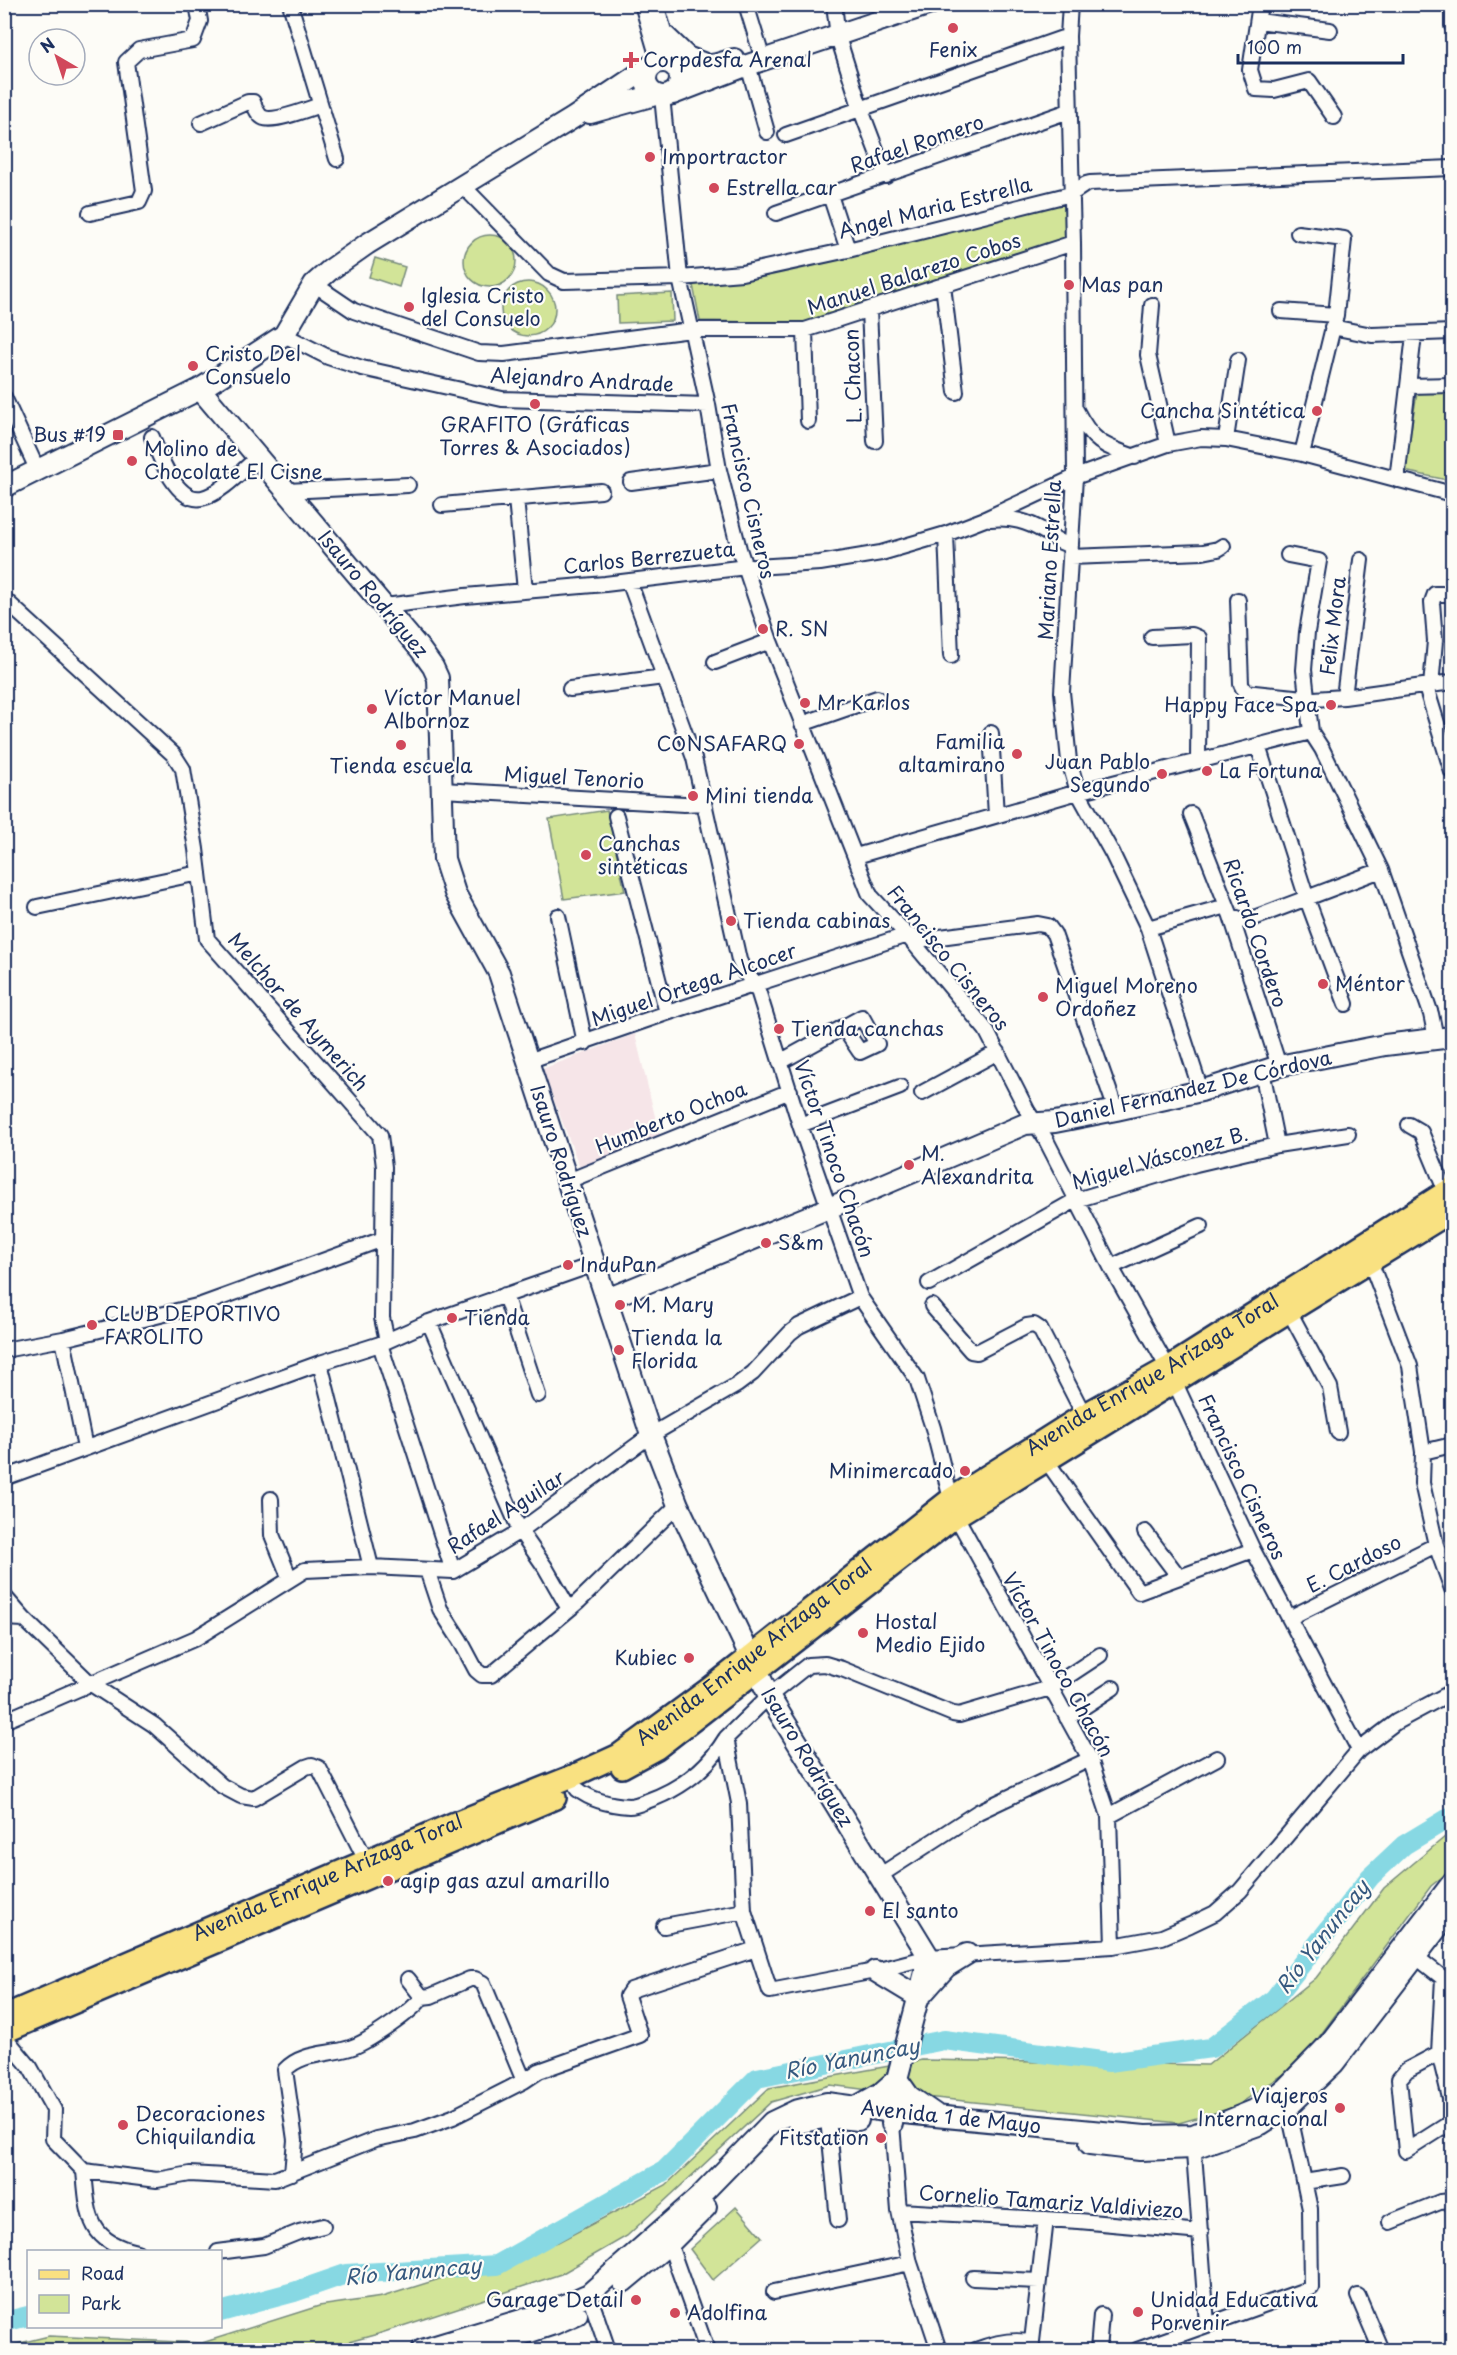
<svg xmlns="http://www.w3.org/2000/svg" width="1457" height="2355" font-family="'Playpen Sans',sans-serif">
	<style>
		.built { fill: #f6e5e8 }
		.green { fill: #d2e498; stroke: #768a7b; stroke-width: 1.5 }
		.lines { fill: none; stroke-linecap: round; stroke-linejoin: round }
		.river { stroke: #87d8e3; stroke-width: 20 }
		.street-casing { stroke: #1b2f5e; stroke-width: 18 }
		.secondary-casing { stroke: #1b2f5e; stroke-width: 24 }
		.primary-casing { stroke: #1b2f5e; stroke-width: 26 }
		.street { stroke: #fdfcf7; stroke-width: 14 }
		.secondary { stroke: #fdfcf7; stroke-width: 20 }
		.primary { stroke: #f9e181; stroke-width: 21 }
		.poi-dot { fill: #d1495b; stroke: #fdfcf7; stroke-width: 2 }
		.labels { text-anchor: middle; stroke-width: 4.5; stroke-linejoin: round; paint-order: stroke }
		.poi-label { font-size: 20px; fill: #1b2f5e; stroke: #fdfcf7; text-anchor: start }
		.street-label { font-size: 20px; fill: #1b2f5e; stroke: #fdfcf7 }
		.water-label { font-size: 21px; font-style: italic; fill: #36597f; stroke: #fdfcf7 }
	</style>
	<rect width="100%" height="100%" fill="#fdfcf7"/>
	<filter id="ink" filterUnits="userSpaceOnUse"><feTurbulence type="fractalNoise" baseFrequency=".0167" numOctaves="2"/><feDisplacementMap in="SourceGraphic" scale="12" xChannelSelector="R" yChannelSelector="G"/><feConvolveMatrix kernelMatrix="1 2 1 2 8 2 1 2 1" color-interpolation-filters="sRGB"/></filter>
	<g filter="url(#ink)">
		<path class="built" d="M635,1034L660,1137L580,1168L542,1069Z"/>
		<path class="green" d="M1066,203L1067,241L807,323L700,321L693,285L738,280Z
			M464 261a26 26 0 1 1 52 0a26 26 0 1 1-52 0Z
			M375,258L405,267L399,287L369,277Z
			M501 309a27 27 0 1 1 54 0a27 27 0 1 1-54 0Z
			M672,293L673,321L618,323L617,296Z
			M1452,392V481L1404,471L1417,393Z
			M607,810L625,891L564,899L549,819Z
			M1452,1831V1869L1431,1886L1299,2064L1235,2107L1179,2123L916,2096L830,2085L771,2102L627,2236L561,2274L378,2334L319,2350H5L4,2347L49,2336L202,2343L319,2306L382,2297L558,2242L666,2185L769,2088L922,2060L1208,2065L1316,1978L1384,1888Z
			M736,2207L762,2237L713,2280L690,2249Z"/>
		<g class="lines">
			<path class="river" d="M220,2312L294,2292L346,2274L497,2265L664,2171L757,2078L944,2040L1109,2062L1211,2048L1274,1999L1370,1877L1404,1845L1452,1816
				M4,2322L28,2316"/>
			<g class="street-casing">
				<path id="street" d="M290,4L337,159
					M642,4L659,62
					M656,4L674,65
					M746,4L760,50
					M834,4L838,37L861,110L886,176
					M1070,4L1068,36L1073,243L1075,477L1062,692L1069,761L1078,792L1112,853L1148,928L1201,1091
					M1260,4L1250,70L1256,89L1274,90L1309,81L1334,117
					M1452,4V26
					M1258,21L1330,30
					M748,65L767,132
					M662,96L680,278L708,405L719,470L739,549L770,641L870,895L907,935L986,1030L1028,1112L1045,1138L1111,1267L1168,1368L1253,1550L1359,1750
					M201,123L248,102H253C255,107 258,116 264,118C274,122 309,109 320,105
					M786,135L1068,36
					M463,186L549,274L564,281L680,278L742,273L848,250L1071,194L1086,184L1090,183L1452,168
					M830,195L848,250
					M90,213L139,202L144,191L126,62L139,50L193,40L200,21L197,4
					M776,213L1069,111
					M1298,233L1344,239L1336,315L1302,454
					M314,284L354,311L479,353L504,354L691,330H805L1073,243
					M943,285L956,392
					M1152,305L1148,355L1168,444
					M869,310L875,441
					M1281,311L1336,315
					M1332,327L1372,335L1452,332
					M805,330L808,421
					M284,335L328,357L362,368L502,399L708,405
					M1409,386L1452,385
					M4,397L37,469
					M1076,410C1092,442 1103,446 1135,457
					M152,437C159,455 176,503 202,498C219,495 244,469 258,457
					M1226,439L1238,360
					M1397,480L1414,335
					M631,482L719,470
					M287,491L408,485
					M516,499L525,590
					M442,505L601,491
					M990,519C1011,517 1027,521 1045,532C1054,538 1061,544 1071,545
					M946,534L951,656
					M1288,555L1319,561L1307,632L1304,670L1311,732L1322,749L1381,870L1431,1014L1436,1038
					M1070,557L1203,552L1218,549L1223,546
					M629,581L694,758L739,960L745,973L756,984L800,1125L860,1297L917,1379L933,1428L951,1499
					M4,599L174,755L183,769L196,849L207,939L380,1135L384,1167L382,1318L387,1341
					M1238,600L1241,684L1245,692L1314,699L1344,697L1452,682
					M385,606L465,596L605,584L738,568L820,563L881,553L946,534L985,519L1075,477L1168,444L1201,438L1226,439L1302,454L1452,494
					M1152,637L1192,635L1199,638L1198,761
					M715,662L770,641
					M1431,686L1435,641L1432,602L1435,594H1452
					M1426,687L1452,772
					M570,689L664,677
					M1344,697L1361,560
					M802,724L877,698
					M991,733L996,815
					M1258,746L1307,899L1346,1004
					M442,790L684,804L704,803
					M1191,814L1231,916L1279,1066
					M616,816L667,1013
					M856,856L1078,792L1311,732
					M37,907L199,873
					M558,916L585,1043
					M1231,916L1246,921L1381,870
					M1148,928L1227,906
					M528,1061L667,1013L907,935L925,939L1038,924L1048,926L1054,934L1116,1110
					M780,1062L862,1017L877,1044L860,1052L843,1027
					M1262,1071L1277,1145
					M922,1093L998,1052
					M800,1125L900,1087
					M1409,1125L1421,1132L1446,1192
					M568,1181L790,1091
					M1370,1261L1410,1366L1423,1452L1422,1483L1436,1545L1452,1589
					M1111,1267L1201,1226
					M929,1283L1076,1200L1196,1164L1277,1145L1348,1134
					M505,1295L538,1395
					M932,1306L971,1351L977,1352L1027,1326L1034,1325L1040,1329L1084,1415
					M1289,1311L1330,1387L1338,1432
					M429,1322L520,1531L545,1567L569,1609
					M63,1339L85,1448
					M380,1344L453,1571
					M4,1350L63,1339L201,1305L383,1239
					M320,1363L371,1567
					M1423,1452L1452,1445
					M1046,1460L1139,1592L1253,1550
					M4,1478L320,1363L380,1344L429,1322L595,1264
					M271,1499L272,1535L290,1579
					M956,1516L1090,1759L1109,1816L1113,1946
					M1145,1532L1179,1577
					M427,1570L440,1609L460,1640L476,1670L482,1675H491L579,1601L678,1505
					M4,1596L24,1619L91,1684L154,1725L222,1786L241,1796L254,1798L306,1767L312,1765L319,1768L367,1862
					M4,1618L24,1619
					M1289,1618L1436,1545
					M1100,1655L1050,1688L959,1715L953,1714L842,1669L825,1664L808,1665L769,1696L726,1738L739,1803L744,1911L770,1991L875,1971L929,1957L1113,1946L1162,1937L1190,1925L1215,1913L1240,1891L1359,1750L1396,1722L1452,1692
					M1067,1718L1113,1688
					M4,1721L196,1638L305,1570L371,1567L453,1571L520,1531L651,1435L737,1385L753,1373L790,1333L799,1326L860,1297
					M577,1789C591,1800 611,1805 629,1806C635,1806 642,1803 647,1801C681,1789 708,1768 726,1738
					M1109,1816L1217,1758
					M879,1876L978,1812L1090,1759
					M664,1926L744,1911
					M1410,1952L1443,1978L1439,2053L1450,2098V2123L1406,2151L1399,2079L1407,2070L1439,2053
					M408,1979L422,1997L431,1996L470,1979H475L483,1983L524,2081
					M4,2036L30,2067L54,2110L53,2139L84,2171L157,2180L190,2174L275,2179L376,2139L415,2131L453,2117L524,2081L539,2071L640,2035L627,1996L631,1990L756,1949
					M827,2109L838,2220
					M892,2124L899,2211L910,2263L939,2350
					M1193,2140L1207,2324
					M84,2171C88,2215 88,2242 137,2252
					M292,2173L295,2140L285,2070C301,2052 329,2055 350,2048C366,2043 414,2011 422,1997
					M1304,2182L1343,2176
					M899,2211L1079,2221L1201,2232
					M1390,2222L1440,2202L1452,2201
					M667,2237L707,2350
					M218,2252L264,2246L299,2232L323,2226
					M973,2278L1039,2281
					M774,2292L910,2263
					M1358,2296L1381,2350
					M593,2306L608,2350
					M976,2350C994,2343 1013,2338 1032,2343
					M1031,2350L1046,2219
					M1098,2350L1101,2315
					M1137,2350L1311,2288L1310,2209L1288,2107"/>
			</g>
			<g class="secondary-casing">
				<path id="secondary" d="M665,36L687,57L705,64
					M646 79a17 17 0 1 1 34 0a17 17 0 1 1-34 0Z
					M679,70L717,64L734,59
					M673,94L748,65L930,4
					M590,113L655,95
					M200,389L420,649L433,667L438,678L444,859L455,893L499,973L651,1435L678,1505L769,1696L929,1957L897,2079L892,2124
					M4,487L200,389L252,356L284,335L314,284L330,270L367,244L573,118L655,63
					M607,1299L829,1208L1025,1124L1055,1122L1116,1110L1201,1091L1279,1066L1385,1045L1452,1037
					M875,1971L913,1994L920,1996
					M922,1994L946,1967L967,1954
					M856,2107L881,2093L897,2079L909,2096L935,2114
					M798,2123L828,2117L858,2120
					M1090,2144L1140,2150L1194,2148L1261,2124L1288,2107L1334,2063L1452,1909
					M623,2282L670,2243L706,2207
					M422,2350L551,2311L589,2294L700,2196L772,2122L795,2111L827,2103L893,2112L1145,2136L1193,2135L1262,2107L1286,2088L1328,2045L1452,1883
					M475,2350L554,2324L577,2314"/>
			</g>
			<g class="primary-casing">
				<g id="primary">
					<path d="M622,1767L657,1748L956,1516L1452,1211"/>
					<path id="s1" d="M4,2016L455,1823L573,1776L619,1755L709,1689L951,1499L1084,1415L1168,1368L1452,1188"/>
					<path d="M4,2032L555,1798"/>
				</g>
			</g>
			<use href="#street" class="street"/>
			<use href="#secondary" class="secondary"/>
			<use href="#primary" class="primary"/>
		</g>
	</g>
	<g class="poi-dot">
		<circle cx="953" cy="28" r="6"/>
		<path d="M628 51h6v6h6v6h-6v6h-6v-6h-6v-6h6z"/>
		<circle cx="650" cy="157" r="6"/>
		<circle cx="714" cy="188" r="6"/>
		<circle cx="1069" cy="285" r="6"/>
		<circle cx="409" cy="307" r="6"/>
		<circle cx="193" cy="366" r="6"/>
		<circle cx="535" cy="404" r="6"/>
		<circle cx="1317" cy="411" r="6"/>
		<rect x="112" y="429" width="12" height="12" rx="3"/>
		<circle cx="132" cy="461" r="6"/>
		<circle cx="763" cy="629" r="6"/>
		<circle cx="805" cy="703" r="6"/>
		<circle cx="1331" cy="705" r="6"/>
		<circle cx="372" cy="709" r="6"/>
		<circle cx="799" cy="744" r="6"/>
		<circle cx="401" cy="745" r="6"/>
		<circle cx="1017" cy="754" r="6"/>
		<circle cx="1207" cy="771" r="6"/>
		<circle cx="1162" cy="774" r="6"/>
		<circle cx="693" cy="796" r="6"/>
		<circle cx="586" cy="855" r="6"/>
		<circle cx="731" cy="921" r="6"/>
		<circle cx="1323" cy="984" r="6"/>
		<circle cx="1043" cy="997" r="6"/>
		<circle cx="779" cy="1029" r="6"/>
		<circle cx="909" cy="1165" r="6"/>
		<circle cx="766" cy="1243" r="6"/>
		<circle cx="568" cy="1265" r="6"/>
		<circle cx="620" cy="1305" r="6"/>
		<circle cx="452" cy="1318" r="6"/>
		<circle cx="92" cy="1325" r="6"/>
		<circle cx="619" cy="1350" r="6"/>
		<circle cx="965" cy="1471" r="6"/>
		<circle cx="863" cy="1633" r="6"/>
		<circle cx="689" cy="1658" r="6"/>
		<circle cx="388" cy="1881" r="6"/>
		<circle cx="870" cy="1911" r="6"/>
		<circle cx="1340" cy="2108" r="6"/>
		<circle cx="123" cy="2125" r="6"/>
		<circle cx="881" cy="2138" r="6"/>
		<circle cx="636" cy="2300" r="6"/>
		<circle cx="1138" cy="2312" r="6"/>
		<circle cx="675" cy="2313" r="6"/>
	</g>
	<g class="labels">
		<g class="poi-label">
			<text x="953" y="57" text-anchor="middle">Fenix</text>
			<text x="643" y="67">Corpdesfa Arenal</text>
			<text x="662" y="164">Importractor</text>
			<text x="726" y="195">Estrella car</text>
			<text x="1081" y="292">Mas pan</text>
			<text x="421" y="303">Iglesia Cristo<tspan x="421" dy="23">del Consuelo</tspan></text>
			<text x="205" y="361">Cristo Del<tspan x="205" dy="23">Consuelo</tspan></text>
			<text x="1305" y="418" text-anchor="end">Cancha Sintética</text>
			<text x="535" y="432" text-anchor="middle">GRAFITO (Gráficas<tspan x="535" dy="23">Torres &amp; Asociados)</tspan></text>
			<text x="106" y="442" text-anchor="end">Bus #19</text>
			<text x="144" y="456">Molino de<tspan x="144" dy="23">Chocolate El Cisne</tspan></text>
			<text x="775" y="636">R. SN</text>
			<text x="384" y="705">Víctor Manuel<tspan x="384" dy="23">Albornoz</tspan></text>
			<text x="817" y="710">Mr Karlos</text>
			<text x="1319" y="712" text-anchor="end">Happy Face Spa</text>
			<text x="1005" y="749" text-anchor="end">Familia<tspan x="1005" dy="23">altamirano</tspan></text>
			<text x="787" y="751" text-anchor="end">CONSAFARQ</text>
			<text x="1150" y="769" text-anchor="end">Juan Pablo<tspan x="1150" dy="23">Segundo</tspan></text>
			<text x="401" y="773" text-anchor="middle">Tienda escuela</text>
			<text x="1219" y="778">La Fortuna</text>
			<text x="705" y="803">Mini tienda</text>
			<text x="598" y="851">Canchas<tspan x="598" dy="23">sintéticas</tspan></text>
			<text x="743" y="928">Tienda cabinas</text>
			<text x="1335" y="991">Méntor</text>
			<text x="1055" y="993">Miguel Moreno<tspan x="1055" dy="23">Ordoñez</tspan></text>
			<text x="791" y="1036">Tienda canchas</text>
			<text x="921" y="1161">M.<tspan x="921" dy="23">Alexandrita</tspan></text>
			<text x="778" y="1250">S&amp;m</text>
			<text x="580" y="1272">InduPan</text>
			<text x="632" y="1312">M. Mary</text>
			<text x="104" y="1321">CLUB DEPORTIVO<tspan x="104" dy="23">FAROLITO</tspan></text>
			<text x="464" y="1325">Tienda</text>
			<text x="631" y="1345">Tienda la<tspan x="631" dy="23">Florida</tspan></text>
			<text x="953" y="1478" text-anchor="end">Minimercado</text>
			<text x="875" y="1629">Hostal<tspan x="875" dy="23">Medio Ejido</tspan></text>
			<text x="677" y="1665" text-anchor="end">Kubiec</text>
			<text x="400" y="1888">agip gas azul amarillo</text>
			<text x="882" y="1918">El santo</text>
			<text x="1328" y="2103" text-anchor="end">Viajeros<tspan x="1328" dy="23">Internacional</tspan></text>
			<text x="135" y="2121">Decoraciones<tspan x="135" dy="23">Chiquilandia</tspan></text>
			<text x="869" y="2145" text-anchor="end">Fitstation</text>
			<text x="624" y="2307" text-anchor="end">Garage Detail</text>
			<text x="1150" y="2307">Unidad Educativa<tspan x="1150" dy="23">Porvenir</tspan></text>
			<text x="687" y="2320">Adolfina</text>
		</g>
		<g class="street-label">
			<text transform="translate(917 144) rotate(-19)" y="7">Rafael Romero</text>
			<text transform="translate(935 208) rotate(-14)" y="7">Angel Maria Estrella</text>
			<text transform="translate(914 274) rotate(-18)" y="7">Manuel Balarezo Cobos</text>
			<text transform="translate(853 376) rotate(-92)" y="7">L. Chacon</text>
			<text transform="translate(582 380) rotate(3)" y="7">Alejandro Andrade</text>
			<text transform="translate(748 491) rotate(77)" y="7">Francisco Cisneros</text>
			<text transform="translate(649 558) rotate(-6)" y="7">Carlos Berrezueta</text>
			<text transform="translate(1050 560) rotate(-87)" y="7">Mariano Estrella</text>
			<text transform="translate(373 594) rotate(50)" y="7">Isauro Rodríguez</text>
			<text transform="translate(1333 626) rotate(-83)" y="7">Felix Mora</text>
			<text transform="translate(574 778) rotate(3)" y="7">Miguel Tenorio</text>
			<text transform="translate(1255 933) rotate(71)" y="7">Ricardo Cordero</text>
			<text transform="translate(948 958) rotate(51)" y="7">Francisco Cisneros</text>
			<text transform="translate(694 985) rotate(-19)" y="7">Miguel Ortega Alcocer</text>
			<text transform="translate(298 1012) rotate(49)" y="7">Melchor de Aymerich</text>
			<text transform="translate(1193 1089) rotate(-13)" y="7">Daniel Fernandez De Córdova</text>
			<text transform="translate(671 1118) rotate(-22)" y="7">Humberto Ochoa</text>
			<text transform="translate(1160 1158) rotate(-16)" y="7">Miguel Vásconez B.</text>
			<text transform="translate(834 1159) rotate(71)" y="7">Víctor Tinoco Chacón</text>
			<text transform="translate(561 1161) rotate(72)" y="7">Isauro Rodríguez</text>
			<text dy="7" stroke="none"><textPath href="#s1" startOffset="1324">Avenida Enrique Arízaga Toral</textPath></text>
			<text transform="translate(1242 1477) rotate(65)" y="7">Francisco Cisneros</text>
			<text transform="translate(506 1512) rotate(-33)" y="7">Rafael Aguilar</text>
			<text transform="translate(1354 1564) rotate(-27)" y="7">E. Cardoso</text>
			<text dy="7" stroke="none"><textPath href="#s1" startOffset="838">Avenida Enrique Arízaga Toral</textPath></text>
			<text transform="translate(1058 1665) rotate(61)" y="7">Víctor Tinoco Chacón</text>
			<text transform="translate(807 1757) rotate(59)" y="7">Isauro Rodríguez</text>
			<text dy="7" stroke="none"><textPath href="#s1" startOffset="352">Avenida Enrique Arízaga Toral</textPath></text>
			<text transform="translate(951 2117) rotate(6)" y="7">Avenida 1 de Mayo</text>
			<text transform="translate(1051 2202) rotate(4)" y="7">Cornelio Tamariz Valdiviezo</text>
		</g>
		<g class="water-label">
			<text transform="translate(1323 1937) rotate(-52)" y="7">Río Yanuncay</text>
			<text transform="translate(852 2059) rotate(-11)" y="7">Río Yanuncay</text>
			<text transform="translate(413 2272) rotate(-5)" y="7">Río Yanuncay</text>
		</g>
	</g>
	<rect width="1457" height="2355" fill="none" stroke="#fdfcf7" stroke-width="24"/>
	<rect x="12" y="12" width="1433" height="2331" fill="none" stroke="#1b2f5e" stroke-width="2" filter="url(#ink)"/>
	<rect x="27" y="2250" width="195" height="78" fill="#fdfcf7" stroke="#a3aaba" stroke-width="1.5"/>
	<rect x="39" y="2270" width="30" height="9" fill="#f9e181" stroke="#a3aaba" stroke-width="1.5"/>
	<text x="81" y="2280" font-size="18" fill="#1b2f5e">Road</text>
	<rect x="39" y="2295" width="30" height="18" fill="#d2e498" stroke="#a3aaba" stroke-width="1.5"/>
	<text x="81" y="2310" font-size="18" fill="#1b2f5e">Park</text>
	<g transform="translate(57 57) rotate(321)"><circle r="28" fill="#fdfcf7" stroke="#a3aaba" stroke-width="1.5"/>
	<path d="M0-4.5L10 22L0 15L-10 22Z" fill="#d1495b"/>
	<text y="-9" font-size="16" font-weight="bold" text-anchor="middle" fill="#1b2f5e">N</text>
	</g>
	<path d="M1238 54v9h165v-9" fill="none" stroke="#1b2f5e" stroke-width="3"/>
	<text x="1247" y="54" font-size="18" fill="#1b2f5e" stroke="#fdfcf7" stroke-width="4.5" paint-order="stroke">100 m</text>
</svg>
